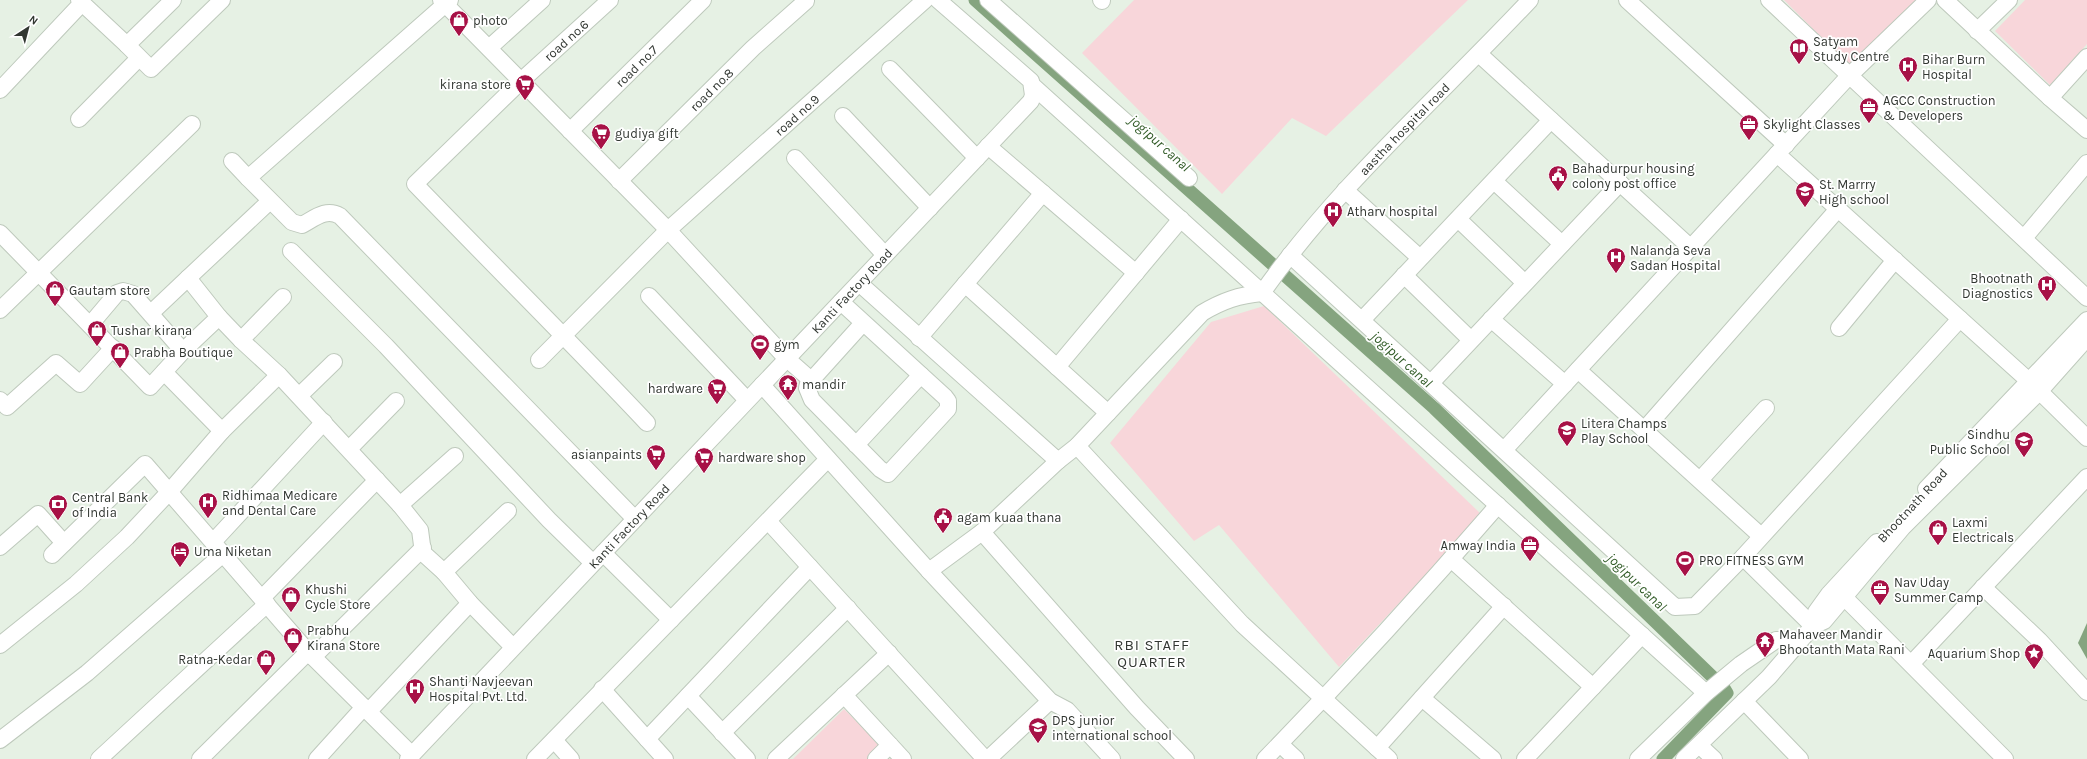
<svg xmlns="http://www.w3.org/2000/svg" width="2087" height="759" font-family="Karla,sans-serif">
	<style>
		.green { fill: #f8d6da }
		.water { fill: #85a47f }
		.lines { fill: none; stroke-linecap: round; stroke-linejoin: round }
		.canal { stroke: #85a47f; stroke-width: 13 }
		.minor-casing { stroke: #bec9bc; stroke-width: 18 }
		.minor { stroke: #fff; stroke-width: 16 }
		.labels { text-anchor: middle; stroke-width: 3.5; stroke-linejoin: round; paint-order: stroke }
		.poi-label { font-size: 13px; fill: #323732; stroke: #fff; text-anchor: start }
		.street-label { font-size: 13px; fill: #323732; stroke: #fff }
		.water-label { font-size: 14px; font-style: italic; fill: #2f5a25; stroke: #fff }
		.quarter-label { font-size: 15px; letter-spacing: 1px; fill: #323732; stroke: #fff }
	</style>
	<rect width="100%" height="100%" fill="#e6f1e4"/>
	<path class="green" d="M1134,0H1468L1326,136L1292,118L1222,194L1082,53Z
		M1784,0H1916L1852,68Z
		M2025,0H2087V44L2050,85L1995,31Z
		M1264,306L1482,515L1339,667L1219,525L1194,541L1110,443L1211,322Z
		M844,709L883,748L872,759H793Z"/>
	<path class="water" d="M2087,623V659L2078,643Z"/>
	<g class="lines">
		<path class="canal" d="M975,0L1434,408L1724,688L1727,693L1663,759"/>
		<g class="minor-casing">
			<g id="minor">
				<path d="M441,0L668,230L786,358L811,380"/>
				<path d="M610,0L521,81L415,184C492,264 571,342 647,423"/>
				<path d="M988,0L1189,178"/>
				<path d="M1101,0L1102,1"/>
				<path d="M1627,0L1786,145"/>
				<path d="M1769,0L2087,298"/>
				<path d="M1945,0L2050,98L2087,57"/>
				<path d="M82,3L127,45L173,0"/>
				<path d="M1977,31L2009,0"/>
				<path d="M127,45L151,69L222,0"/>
				<path d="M489,48L542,0"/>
				<path d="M1479,54L1691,248"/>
				<path d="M890,69L977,158"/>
				<path d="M1033,86L1706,693"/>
				<path d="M0,90L82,3L79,0"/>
				<path d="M2050,98L2087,130"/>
				<path d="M843,116L930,208"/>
				<path d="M79,119L139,58"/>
				<path id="s1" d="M570,131L703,0"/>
				<path d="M988,146L1136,273"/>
				<path d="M1777,154L2029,381L2087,438"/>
				<path d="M795,158L885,255"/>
				<path d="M232,161L248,178L450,0"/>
				<path d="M248,178L292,222L302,225C315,218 326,208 340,216L635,519"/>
				<path id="s2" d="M619,181L753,48L806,1"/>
				<path d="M1494,181L1562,244"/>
				<path d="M1345,190L1420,258"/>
				<path d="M1458,219L1525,283"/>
				<path d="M0,233L150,387L183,351L219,317L188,278L270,201"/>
				<path d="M2024,238L2087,163"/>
				<path d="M291,251L386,346L549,520L593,563"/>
				<path d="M1290,255L1675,607L1695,606L1743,557L1960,319"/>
				<path d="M1404,275L1471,340"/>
				<path id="s3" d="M859,283L1058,461L1077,446L1202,313C1222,301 1239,295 1262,293C1337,186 1440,96 1530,0"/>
				<path d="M965,284L1108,413"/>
				<path d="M649,296L747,400"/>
				<path d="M283,297L241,340L279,375L400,505L420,530L423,553L444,572"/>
				<path d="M841,302L945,397L948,401V409L888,474L880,469L812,400L807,388L808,384L863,323"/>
				<path d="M0,310L192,124"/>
				<path d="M151,313L188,278"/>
				<path d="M219,317L241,340"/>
				<path d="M1491,319L1565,384"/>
				<path d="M1362,320L1551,120"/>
				<path d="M90,325L117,293L123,291L133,294L183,351"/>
				<path d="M1839,328L1895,260"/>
				<path d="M919,338L1043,193"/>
				<path id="s4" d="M539,360L668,230L925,0"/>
				<path d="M1057,367L1181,219"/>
				<path d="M1578,370L1761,536"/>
				<path d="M164,372L222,431"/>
				<path d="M1431,383L1620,183"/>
				<path d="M762,385L929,571L1050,701L1067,710L1112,759"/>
				<path d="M299,396L334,362"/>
				<path d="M0,400L7,407L56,363L80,384L113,348"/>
				<path d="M1644,430L1838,209"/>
				<path d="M856,445L921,375"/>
				<path d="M1077,446L1242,624L1389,759"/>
				<path d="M349,449L396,401"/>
				<path d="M1504,450L1849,76L1928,0"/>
				<path d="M1700,480L1766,408"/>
				<path d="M1926,489L2087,320"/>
				<path d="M400,505L455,456"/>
				<path d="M508,511L444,572L470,603L513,647"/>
				<path d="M768,521L985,759"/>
				<path d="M982,532L1137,708L1186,759"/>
				<path d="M213,542L324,422"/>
				<path d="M0,547L38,514L64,543"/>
				<path d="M603,553L671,620"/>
				<path d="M52,555L145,464L308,652L412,755"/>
				<path d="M1743,557L1813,626"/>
				<path d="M1451,559L1593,687"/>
				<path d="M929,571L982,532L1058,461"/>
				<path d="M1983,587L2039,640L2087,692"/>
				<path d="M1837,590L2005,759"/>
				<path d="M262,598L377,480"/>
				<path d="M1813,626L1816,612L1829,594L1877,542"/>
				<path d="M0,645L76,584L127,537L170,491L222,431L279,375"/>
				<path d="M313,657L423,548"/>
				<path d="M1912,663L2087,477"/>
				<path d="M602,689L665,759"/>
				<path d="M844,695L903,759"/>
				<path d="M688,696L747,759"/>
				<path d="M1422,698L1493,759"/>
				<path d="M1744,701L1800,759"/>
				<path d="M369,711L470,603"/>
				<path d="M722,733L848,608"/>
				<path d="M647,739L810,567"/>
				<path d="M0,740L87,673L223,554"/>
				<path d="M554,740L571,759"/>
				<path d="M1280,744L1296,759"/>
				<path d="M1699,745L1714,759"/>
				<path d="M1377,748L1504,606"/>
				<path d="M99,759L267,604"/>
				<path d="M200,759L308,652"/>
				<path d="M317,759L364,707"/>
				<path id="s5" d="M408,759L1031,101L1033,95L1031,81L938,0"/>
				<path d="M535,759L828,459"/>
				<path d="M776,759L889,653"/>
				<path d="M876,759L890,745"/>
				<path d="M988,759L1050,701"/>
				<path d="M1265,759C1345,677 1423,592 1498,505"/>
				<path d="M1525,759L1642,635"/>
				<path d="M1638,759L1706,693L1741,664L1776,640H1785L1796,645"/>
				<path d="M1684,759L1769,677L1813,626L1824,621L1903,527L2039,392L2087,338"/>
			</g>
		</g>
		<use href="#minor" class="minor"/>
	</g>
	<defs>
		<g id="shop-pin" transform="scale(1)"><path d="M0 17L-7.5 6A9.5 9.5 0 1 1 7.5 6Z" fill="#a71146" stroke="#fff"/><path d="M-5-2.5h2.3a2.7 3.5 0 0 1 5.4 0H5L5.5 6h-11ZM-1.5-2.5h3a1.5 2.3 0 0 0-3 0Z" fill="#fff"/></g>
		<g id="library-pin" transform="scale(1)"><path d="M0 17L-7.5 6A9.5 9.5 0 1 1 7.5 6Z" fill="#a71146" stroke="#fff"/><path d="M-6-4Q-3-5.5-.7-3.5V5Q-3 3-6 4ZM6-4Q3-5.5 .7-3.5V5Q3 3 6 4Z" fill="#fff"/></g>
		<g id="hospital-pin" transform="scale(1)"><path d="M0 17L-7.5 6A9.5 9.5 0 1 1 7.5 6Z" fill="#a71146" stroke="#fff"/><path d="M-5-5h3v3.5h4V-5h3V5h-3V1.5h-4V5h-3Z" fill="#fff"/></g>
		<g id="supermarket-pin" transform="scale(1)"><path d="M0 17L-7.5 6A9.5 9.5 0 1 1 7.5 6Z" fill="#a71146" stroke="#fff"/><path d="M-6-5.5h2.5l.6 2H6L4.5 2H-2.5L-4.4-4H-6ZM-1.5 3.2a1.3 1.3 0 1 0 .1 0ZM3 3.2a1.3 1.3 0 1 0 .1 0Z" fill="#fff"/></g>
		<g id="office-pin" transform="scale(1)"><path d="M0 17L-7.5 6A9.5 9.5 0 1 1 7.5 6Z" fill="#a71146" stroke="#fff"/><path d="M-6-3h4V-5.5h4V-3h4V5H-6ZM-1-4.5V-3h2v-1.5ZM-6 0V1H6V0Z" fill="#fff"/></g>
		<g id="civic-pin" transform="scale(1)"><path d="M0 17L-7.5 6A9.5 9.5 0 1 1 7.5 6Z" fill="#a71146" stroke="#fff"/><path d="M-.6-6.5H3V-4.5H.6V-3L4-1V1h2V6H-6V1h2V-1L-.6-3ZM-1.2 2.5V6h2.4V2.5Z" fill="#fff"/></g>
		<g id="school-pin" transform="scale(1)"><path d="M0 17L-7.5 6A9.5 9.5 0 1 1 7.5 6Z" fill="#a71146" stroke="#fff"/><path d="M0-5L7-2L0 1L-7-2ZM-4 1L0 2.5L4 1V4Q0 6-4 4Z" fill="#fff"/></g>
		<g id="stadium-pin" transform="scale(1)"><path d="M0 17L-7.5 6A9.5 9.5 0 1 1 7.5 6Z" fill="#a71146" stroke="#fff"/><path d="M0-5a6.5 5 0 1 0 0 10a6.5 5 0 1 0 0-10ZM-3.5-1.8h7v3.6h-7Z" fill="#fff"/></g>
		<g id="temple-pin" transform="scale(1)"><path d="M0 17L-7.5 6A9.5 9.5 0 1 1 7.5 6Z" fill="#a71146" stroke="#fff"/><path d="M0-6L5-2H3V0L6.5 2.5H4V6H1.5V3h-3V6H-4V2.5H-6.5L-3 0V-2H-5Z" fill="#fff"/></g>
		<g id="bank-pin" transform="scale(1)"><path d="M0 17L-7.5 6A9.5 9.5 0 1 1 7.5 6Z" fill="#a71146" stroke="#fff"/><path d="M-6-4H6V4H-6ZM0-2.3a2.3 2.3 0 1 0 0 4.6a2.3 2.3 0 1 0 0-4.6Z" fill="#fff"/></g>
		<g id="hotel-pin" transform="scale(1)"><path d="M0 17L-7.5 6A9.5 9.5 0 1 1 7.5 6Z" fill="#a71146" stroke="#fff"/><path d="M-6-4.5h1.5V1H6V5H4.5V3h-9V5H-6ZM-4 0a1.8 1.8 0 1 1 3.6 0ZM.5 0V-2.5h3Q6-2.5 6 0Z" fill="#fff"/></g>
		<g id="sight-pin" transform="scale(1)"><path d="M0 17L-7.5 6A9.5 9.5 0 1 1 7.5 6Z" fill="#a71146" stroke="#fff"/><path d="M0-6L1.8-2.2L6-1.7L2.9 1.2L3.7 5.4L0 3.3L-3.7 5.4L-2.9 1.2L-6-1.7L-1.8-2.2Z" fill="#fff"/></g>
	</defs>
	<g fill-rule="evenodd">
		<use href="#shop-pin" x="459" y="20"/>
		<use href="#library-pin" x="1799" y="48"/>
		<use href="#hospital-pin" x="1908" y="66"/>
		<use href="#supermarket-pin" x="525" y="84"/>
		<use href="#office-pin" x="1869" y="107"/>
		<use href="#office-pin" x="1749" y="124"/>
		<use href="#supermarket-pin" x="601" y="133"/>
		<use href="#civic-pin" x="1558" y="175"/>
		<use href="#school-pin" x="1805" y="191"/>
		<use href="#hospital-pin" x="1333" y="211"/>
		<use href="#hospital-pin" x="1616" y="257"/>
		<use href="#hospital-pin" x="2047" y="285"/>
		<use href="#shop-pin" x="55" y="290"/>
		<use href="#shop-pin" x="97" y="330"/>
		<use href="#stadium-pin" x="760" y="344"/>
		<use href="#shop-pin" x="120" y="352"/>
		<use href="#temple-pin" x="788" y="384"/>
		<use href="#supermarket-pin" x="717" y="388"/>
		<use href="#school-pin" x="1567" y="430"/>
		<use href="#school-pin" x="2024" y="441"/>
		<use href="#supermarket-pin" x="656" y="454"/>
		<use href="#supermarket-pin" x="704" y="457"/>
		<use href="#hospital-pin" x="208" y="502"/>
		<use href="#bank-pin" x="58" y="504"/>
		<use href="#civic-pin" x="943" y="517"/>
		<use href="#shop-pin" x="1938" y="529"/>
		<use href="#office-pin" x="1530" y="545"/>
		<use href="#hotel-pin" x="180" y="551"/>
		<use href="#stadium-pin" x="1685" y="560"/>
		<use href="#office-pin" x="1880" y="589"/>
		<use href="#shop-pin" x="291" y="596"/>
		<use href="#shop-pin" x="293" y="637"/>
		<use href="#temple-pin" x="1765" y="641"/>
		<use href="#sight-pin" x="2034" y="653"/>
		<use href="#shop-pin" x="266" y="659"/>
		<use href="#hospital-pin" x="415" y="688"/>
		<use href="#school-pin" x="1038" y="727"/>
	</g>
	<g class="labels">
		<g class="poi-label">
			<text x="473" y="25">photo</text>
			<text x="1813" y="46">Satyam<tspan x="1813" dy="15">Study Centre</tspan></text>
			<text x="1922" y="64">Bihar Burn<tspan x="1922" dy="15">Hospital</tspan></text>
			<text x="511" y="89" text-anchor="end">kirana store</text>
			<text x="1883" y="105">AGCC Construction<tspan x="1883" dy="15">&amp; Developers</tspan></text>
			<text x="1763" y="129">Skylight Classes</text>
			<text x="615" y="138">gudiya gift</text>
			<text x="1572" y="173">Bahadurpur housing<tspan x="1572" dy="15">colony post office</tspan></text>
			<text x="1819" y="189">St. Marrry<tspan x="1819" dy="15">High school</tspan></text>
			<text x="1347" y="216">Atharv hospital</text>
			<text x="1630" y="255">Nalanda Seva<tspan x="1630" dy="15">Sadan Hospital</tspan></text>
			<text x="2033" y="283" text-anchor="end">Bhootnath<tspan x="2033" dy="15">Diagnostics</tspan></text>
			<text x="69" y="295">Gautam store</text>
			<text x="111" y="335">Tushar kirana</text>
			<text x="774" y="349">gym</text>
			<text x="134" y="357">Prabha Boutique</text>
			<text x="802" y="389">mandir</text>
			<text x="703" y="393" text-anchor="end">hardware</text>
			<text x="1581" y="428">Litera Champs<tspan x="1581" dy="15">Play School</tspan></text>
			<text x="2010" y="439" text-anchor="end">Sindhu<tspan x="2010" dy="15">Public School</tspan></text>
			<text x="642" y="459" text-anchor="end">asianpaints</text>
			<text x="718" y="462">hardware shop</text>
			<text x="222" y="500">Ridhimaa Medicare<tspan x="222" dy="15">and Dental Care</tspan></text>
			<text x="72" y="502">Central Bank<tspan x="72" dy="15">of India</tspan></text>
			<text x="957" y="522">agam kuaa thana</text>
			<text x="1952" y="527">Laxmi<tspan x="1952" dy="15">Electricals</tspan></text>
			<text x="1516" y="550" text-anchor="end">Amway India</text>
			<text x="194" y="556">Uma Niketan</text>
			<text x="1699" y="565">PRO FITNESS GYM</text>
			<text x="1894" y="587">Nav Uday<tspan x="1894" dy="15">Summer Camp</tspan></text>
			<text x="305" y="594">Khushi<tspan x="305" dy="15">Cycle Store</tspan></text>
			<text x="307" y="635">Prabhu<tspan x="307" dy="15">Kirana Store</tspan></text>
			<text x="1779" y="639">Mahaveer Mandir<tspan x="1779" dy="15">Bhootanth Mata Rani</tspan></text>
			<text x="2020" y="658" text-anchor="end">Aquarium Shop</text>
			<text x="252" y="664" text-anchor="end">Ratna-Kedar</text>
			<text x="429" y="686">Shanti Navjeevan<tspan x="429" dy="15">Hospital Pvt. Ltd.</tspan></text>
			<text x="1052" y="725">DPS junior<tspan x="1052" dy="15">international school</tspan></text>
		</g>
		<g class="street-label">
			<text transform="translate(566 40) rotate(-42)" y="5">road no.6</text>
			<text dy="5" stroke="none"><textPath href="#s1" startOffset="93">road no.7</textPath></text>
			<text dy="5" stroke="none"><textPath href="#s2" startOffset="130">road no.8</textPath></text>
			<text dy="5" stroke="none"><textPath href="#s4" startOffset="356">road no.9</textPath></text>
			<text dy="5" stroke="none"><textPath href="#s3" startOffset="755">aastha hospital road</textPath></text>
			<text dy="5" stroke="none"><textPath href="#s5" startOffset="645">Kanti Factory Road</textPath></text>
			<text transform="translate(1912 505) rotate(-47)" y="5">Bhootnath Road</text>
			<text dy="5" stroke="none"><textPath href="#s5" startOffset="321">Kanti Factory Road</textPath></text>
		</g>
		<g class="water-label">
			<text transform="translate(1160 143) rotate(42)" y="5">jogipur canal</text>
			<text transform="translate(1402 359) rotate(42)" y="5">jogipur canal</text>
			<text transform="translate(1637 582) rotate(44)" y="5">jogipur canal</text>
		</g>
		<g class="quarter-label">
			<text x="1152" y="650">RBI STAFF<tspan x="1152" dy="17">QUARTER</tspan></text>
		</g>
	</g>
	<g transform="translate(28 28) rotate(36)" stroke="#ffffff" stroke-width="3" paint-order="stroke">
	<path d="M0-3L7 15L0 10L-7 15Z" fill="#323732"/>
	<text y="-6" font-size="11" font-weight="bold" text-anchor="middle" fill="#323732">N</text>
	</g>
</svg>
